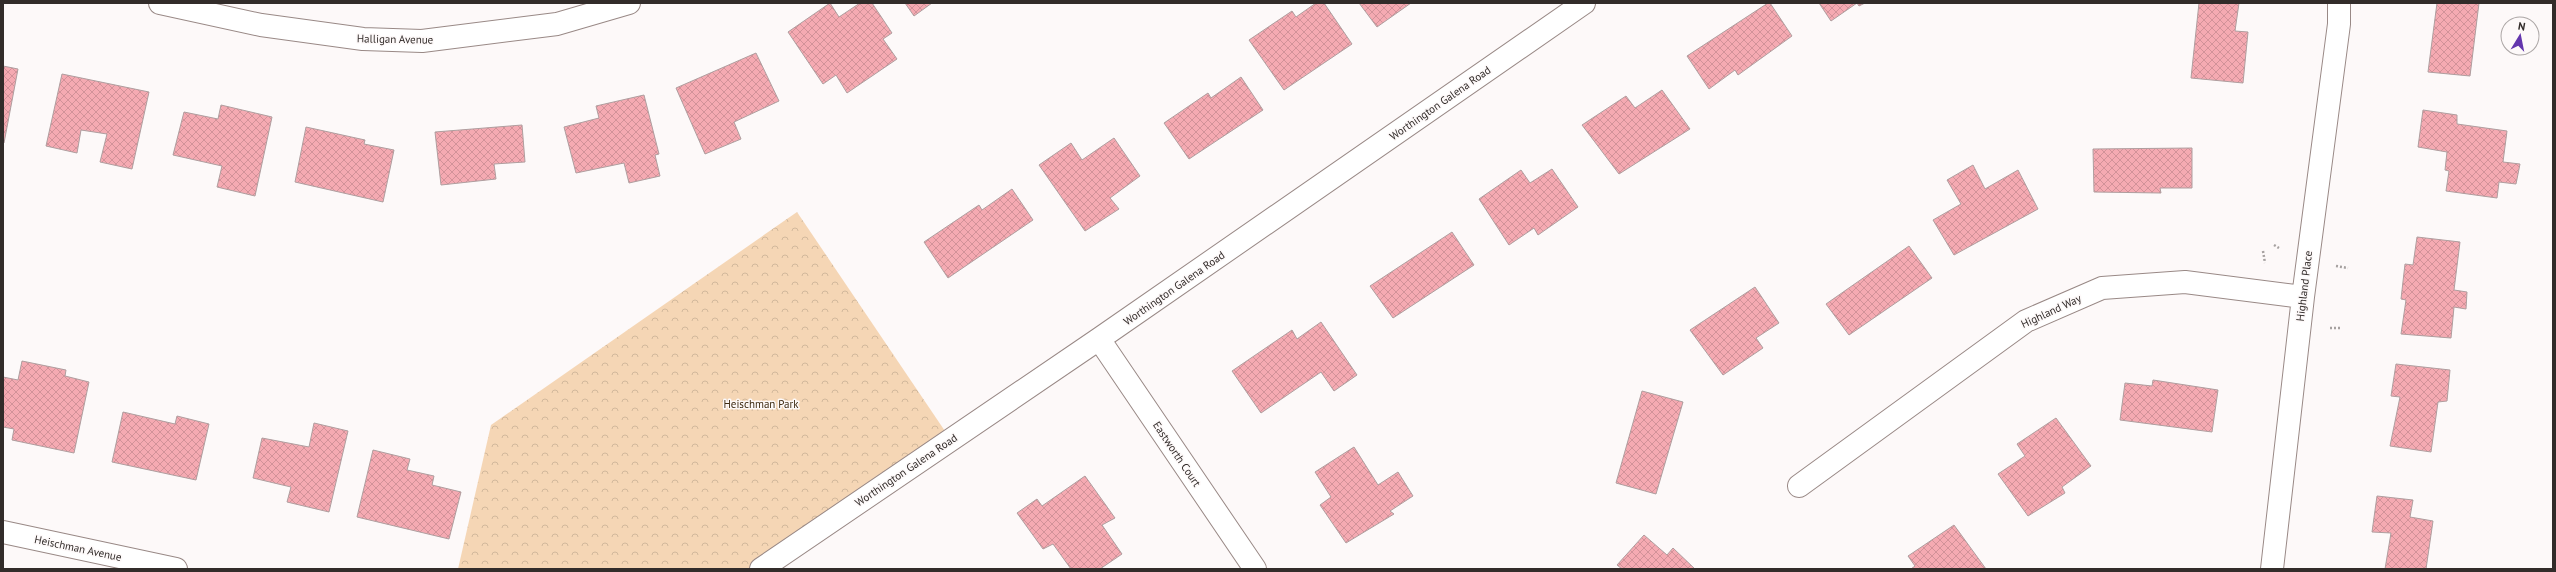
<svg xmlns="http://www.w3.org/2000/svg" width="2556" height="572" font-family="'PT Sans',sans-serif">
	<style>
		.park { fill: url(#park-crowns) }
		.building { fill: url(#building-cross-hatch); stroke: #af9e9f }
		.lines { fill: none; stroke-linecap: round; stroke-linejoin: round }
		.minor-casing { stroke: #998986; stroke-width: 24 }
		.path { stroke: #a6a1a0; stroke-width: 2.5; stroke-dasharray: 2 2; stroke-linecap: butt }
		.minor { stroke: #fff; stroke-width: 22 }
		.labels { text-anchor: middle; stroke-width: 3; stroke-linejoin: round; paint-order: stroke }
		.street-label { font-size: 11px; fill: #322c2a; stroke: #fdf9f9 }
		.park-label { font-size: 11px; fill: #402c13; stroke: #fdf9f9 }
	</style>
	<defs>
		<pattern id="park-crowns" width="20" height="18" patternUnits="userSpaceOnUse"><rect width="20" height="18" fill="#f5d6b5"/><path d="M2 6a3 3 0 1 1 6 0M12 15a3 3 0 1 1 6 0" fill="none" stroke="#d2b89c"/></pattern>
		<pattern id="building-cross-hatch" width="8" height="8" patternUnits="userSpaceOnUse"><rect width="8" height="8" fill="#f5aab2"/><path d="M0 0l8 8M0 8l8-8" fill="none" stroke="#d29299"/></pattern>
	</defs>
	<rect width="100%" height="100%" fill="#fdf9f9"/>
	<path class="park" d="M797,212L951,440L761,569H458L491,425Z"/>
	<path class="building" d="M830,3L839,17L860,3H872L892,33L883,39L897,59L847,93L836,75L823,84L788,32Z
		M905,3H932L914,16Z
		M1316,3H1324L1352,44L1284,90L1249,40L1292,11L1296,17Z
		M1359,3H1411L1377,27Z
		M1768,3H1770L1792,36L1738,75L1735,70L1709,89L1687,56Z
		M1819,3H1865L1859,6L1857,3L1831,21Z
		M2199,3H2239L2235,31L2248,32L2243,83L2191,78Z
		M2437,3H2479L2470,76L2428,72Z
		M756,53L779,101L734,122L741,139L705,154L676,88Z
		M3,66L18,69L4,143L3,142Z
		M62,74L149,92L132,169L100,162L107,134L81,130L77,153L46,146Z
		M1241,77L1263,110L1189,159L1164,123L1208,93L1211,98Z
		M1662,90L1690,129L1619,174L1582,125L1626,96L1635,108Z
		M644,95L659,154L655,155L660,176L629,183L624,163L576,173L564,127L599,118L596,106Z
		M221,105L272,117L255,196L217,187L222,166L173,155L184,112L218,119Z
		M2423,110L2457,115V124L2507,131L2503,162L2520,164L2516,184L2499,182L2497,198L2446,191L2449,171L2445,170L2447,152L2418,147Z
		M522,125L525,162L494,164L496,179L441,185L435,132Z
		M306,127L365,140L364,144L394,150L383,202L295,182Z
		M1114,138L1140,176L1110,198L1119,209L1085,231L1039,165L1071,143L1082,160Z
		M2192,148V188H2160L2161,193L2094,192L2093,149Z
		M1973,165L1985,189L2018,170L2038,209L1954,255L1933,220L1961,204L1947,180Z
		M1552,169L1578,207L1538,235L1534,228L1509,245L1479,199L1521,170L1530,183Z
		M1012,189L1033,220L948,278L924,242L979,205L982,210Z
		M1452,232L1474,265L1393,318L1370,286Z
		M2417,237L2460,242L2454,290L2467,292L2466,309L2454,307L2451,338L2401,334L2406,300L2401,299L2405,264L2413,265Z
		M1909,246L1932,278L1849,335L1826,304Z
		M1755,287L1779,323L1756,338L1763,348L1723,375L1690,330Z
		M1321,322L1357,375L1334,391L1321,372L1261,413L1232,371L1292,330L1297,339Z
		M22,361L66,370L65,376L89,382L74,453L12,440L14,429L3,427V377L18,380Z
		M2396,364L2450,370L2447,401L2438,402L2431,452L2390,446L2400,397L2391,396Z
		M2153,380L2218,390L2212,432L2120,420L2125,383L2152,386Z
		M1642,391L1683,402L1656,494L1616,483Z
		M123,412L175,424L177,416L209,424L196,480L112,462Z
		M2056,418L2091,466L2062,487L2065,493L2028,516L1998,474L2025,456L2017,444Z
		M314,423L348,431L329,512L287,502L291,487L253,478L262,438L309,447Z
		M1354,447L1378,485L1398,472L1413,496L1390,511L1394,514L1346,543L1320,505L1331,497L1315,472Z
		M373,450L410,459L407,470L434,476L432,485L461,492L449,539L357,517Z
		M1085,476L1115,518L1102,525L1122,554L1100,569H1071L1053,544L1043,549L1017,513L1037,499L1042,506Z
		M2377,496L2413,500L2410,517L2433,521L2426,569H2385L2391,533L2372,532Z
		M1954,525L1986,569H1911L1915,566L1908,556Z
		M1644,535L1667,555L1673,548L1695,569H1622L1617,565Z"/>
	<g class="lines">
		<g class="minor-casing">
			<path id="minor" d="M160,3L261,25L363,39L422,41L557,24L629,3
				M1099,339L1255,569
				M1799,486L2026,321L2102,288L2185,282L2303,297
				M3,532L176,569
				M761,569L1099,339L1584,3
				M2272,569L2303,297L2339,24V3"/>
		</g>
		<path class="path" d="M2274,245L2279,248
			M2263,251L2265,263
			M2336,266L2348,268
			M2330,328H2340"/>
		<use href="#minor" class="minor"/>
	</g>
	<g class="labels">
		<g class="street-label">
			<text transform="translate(395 39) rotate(1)" y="4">Halligan Avenue</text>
			<text transform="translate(1440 103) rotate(-35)" y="4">Worthington Galena Road</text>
			<text transform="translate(2304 286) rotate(-83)" y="4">Highland Place</text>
			<text transform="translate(1174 288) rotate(-35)" y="4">Worthington Galena Road</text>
			<text transform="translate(2051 311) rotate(-25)" y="4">Highland Way</text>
			<text transform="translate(1177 454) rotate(56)" y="4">Eastworth Court</text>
			<text transform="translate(906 470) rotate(-34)" y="4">Worthington Galena Road</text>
			<text transform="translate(78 548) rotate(12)" y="4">Heischman Avenue</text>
		</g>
		<g class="park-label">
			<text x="761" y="408">Heischman Park</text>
		</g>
	</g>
	<rect width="2556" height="572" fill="none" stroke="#322c2a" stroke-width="8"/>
	<g transform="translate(2520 36) rotate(10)"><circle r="19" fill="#fdf9f9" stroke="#aca7a6"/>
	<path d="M0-3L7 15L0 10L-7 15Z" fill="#6335ad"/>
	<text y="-6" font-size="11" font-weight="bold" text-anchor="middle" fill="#322c2a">N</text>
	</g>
</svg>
